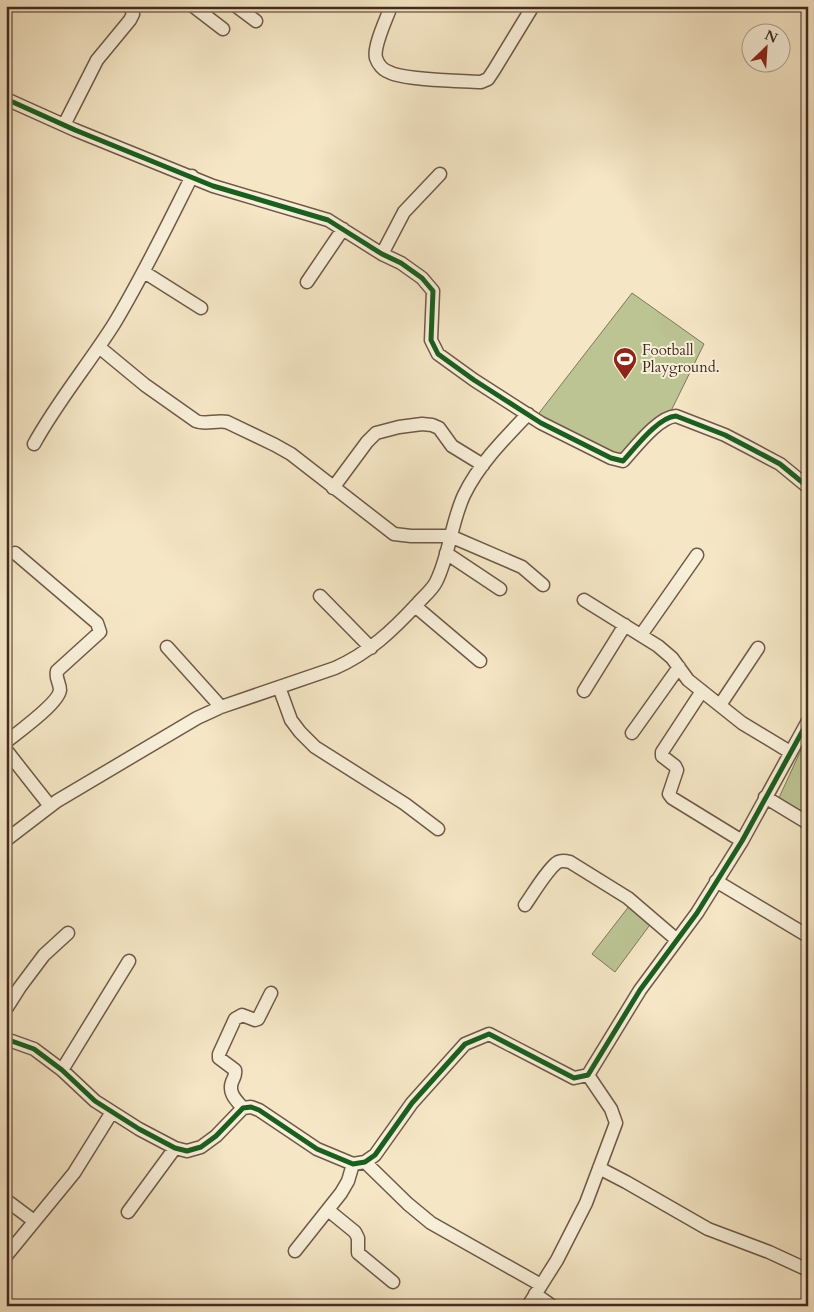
<svg xmlns="http://www.w3.org/2000/svg" width="814" height="1312" font-family="Cardo,serif">
	<style>
		.green { fill: #bcc494; stroke: #7f775a }
		.lines { fill: none; stroke-linecap: round; stroke-linejoin: round }
		.minor-casing { stroke: #6f5948; stroke-width: 15 }
		.minor { stroke: #f8efd9; stroke-width: 12 }
		.cycleway-casing { stroke: #f8efd9; stroke-width: 8 }
		.cycleway { stroke: #1b5e20; stroke-width: 5 }
		.labels { text-anchor: middle; stroke-width: 4; stroke-linejoin: round; paint-order: stroke }
		.poi-label { font-size: 15px; fill: #422a1f; stroke: #f8efd9; text-anchor: start }
	</style>
	<rect width="100%" height="100%" fill="#f5e6c5"/>
	<filter id="stains"><feTurbulence type="fractalNoise" baseFrequency=".004" numOctaves="4"/><feColorMatrix values="0 0 0 0 .2 0 0 0 0 .09 0 0 0 0 .02 0 0 0 .5 -.17"/></filter>
	<radialGradient id="worn" r=".72"><stop offset=".6" stop-color="#630" stop-opacity="0"/><stop offset="1" stop-color="#630" stop-opacity=".3"/></radialGradient>
	<path class="green" d="M632,293L704,344L669,415L623,461L536,417Z
		M806,739H808V816L778,800Z
		M630,905L652,922L615,972L592,954Z"/>
	<g class="lines">
		<g class="minor-casing">
			<path id="minor" d="M193,6L223,29
				M236,6L256,21
				M391,6C387,18 373,46 376,58C378,64 383,70 389,72C403,80 462,81 481,82L488,79L494,70L533,6
				M6,99L75,130L213,186L328,220L382,254L401,263L422,278L433,291L431,340L438,354L474,380L541,423L611,458L623,461C635,448 658,417 676,416L725,435L748,447L780,464L808,487
				M64,125L97,60L130,20L133,14L130,6
				M382,254L404,212L440,174
				M144,272L201,308
				M307,282L343,229
				M99,347L145,385L196,421C205,425 216,420 227,422L275,445L291,454L394,534L411,536H450L522,567L543,585
				M34,444C57,402 88,365 114,324C143,276 167,226 192,176
				M333,488L367,442L376,433L399,427L422,424L432,425L439,428L452,446L483,465
				M446,553L500,589
				M320,596L371,648
				M584,600L658,646L672,658L688,680L742,723L790,752
				M415,606L480,661
				M641,635L697,555
				M167,647L221,707
				M279,687L291,720L300,732L315,747L405,804L438,829
				M584,691L625,625
				M702,691L662,752V756L675,766L677,770L669,794L672,798L742,841
				M720,705L758,648
				M632,733L679,667
				M6,742C17,733 59,703 60,690C60,683 55,678 57,671L100,632L97,623L15,553
				M6,750L50,806
				M765,797L808,823
				M6,840L57,801L197,718L221,707L335,668C369,653 393,630 418,603C424,596 432,590 436,582C449,557 451,523 464,495C479,464 504,439 528,414
				M716,881L808,936
				M525,905C532,895 549,867 558,862C562,860 566,861 570,862L628,898L677,940
				M6,1009L20,987L44,955L68,933
				M6,1039L34,1049L62,1070L95,1101L139,1129L175,1148L187,1151L201,1147L216,1136L243,1108L251,1107L259,1110L317,1149L353,1164L365,1162L375,1155L412,1103L465,1044L489,1034L574,1078L588,1075L640,990L697,913L742,841L808,721
				M62,1070L129,961
				M243,1108C236,1100 228,1093 232,1082C234,1077 236,1075 235,1070L219,1058V1054L235,1019L242,1015L255,1020L258,1019L271,993
				M365,1162L408,1204L431,1223L541,1285
				M599,1168L626,1182L708,1229L769,1252L808,1270
				M6,1200L34,1221
				M328,1210L355,1232L358,1238V1253L393,1282
				M128,1212L175,1148
				M295,1251L341,1193L348,1181L353,1164
				M6,1256L74,1173L112,1112
				M535,1294L552,1306
				M528,1306L557,1260L586,1203L616,1123L611,1109L588,1075"/>
		</g>
		<use href="#minor" class="minor"/>
		<g class="cycleway-casing">
			<path id="cycleway" d="M6,99L75,130L213,186L328,220L382,254L401,263L422,278L433,291L431,340L438,354L474,380L541,423L611,458L623,461C635,448 658,417 676,416L725,435L748,447L780,464L808,487
				M6,1039L34,1049L62,1070L95,1101L139,1129L175,1148L187,1151L201,1147L216,1136L243,1108L251,1107L259,1110L317,1149L353,1164L365,1162L375,1155L412,1103L465,1044L489,1034L574,1078L588,1075L640,990L697,913L742,841L808,721"/>
		</g>
		<use href="#cycleway" class="cycleway"/>
	</g>
	<defs>
		<g id="stadium-pin" transform="scale(1.25)"><path d="M0 17L-7.5 6A9.5 9.5 0 1 1 7.5 6Z" fill="#8f2418" stroke="#f8efd9"/><path d="M0-5a6.5 5 0 1 0 0 10a6.5 5 0 1 0 0-10ZM-3.5-1.8h7v3.6h-7Z" fill="#fff"/></g>
	</defs>
	<g fill-rule="evenodd">
		<use href="#stadium-pin" x="625" y="359"/>
	</g>
	<g class="labels">
		<g class="poi-label">
			<text x="642" y="355">Football<tspan x="642" dy="17">Playground.</tspan></text>
		</g>
	</g>
	<rect width="814" height="1312" fill="none" stroke="#f5e6c5" stroke-width="25"/>
	<rect x="8" y="8" width="799" height="1297" fill="none" stroke="#422a1f" stroke-width="2.5"/>
	<rect x="12" y="12" width="789" height="1287" fill="none" stroke="#422a1f"/>
	<g transform="translate(766 48) rotate(25)"><circle r="24" fill="#f8efd9" stroke="#afa08f"/>
	<path d="M0-4L9 19L0 12L-9 19Z" fill="#8f2418"/>
	<text y="-8" font-size="14" font-weight="bold" text-anchor="middle" fill="#422a1f">N</text>
	</g>
	<rect width="100%" height="100%" filter="url(#stains)"/>
	<rect width="100%" height="100%" fill="url(#worn)"/>
</svg>
